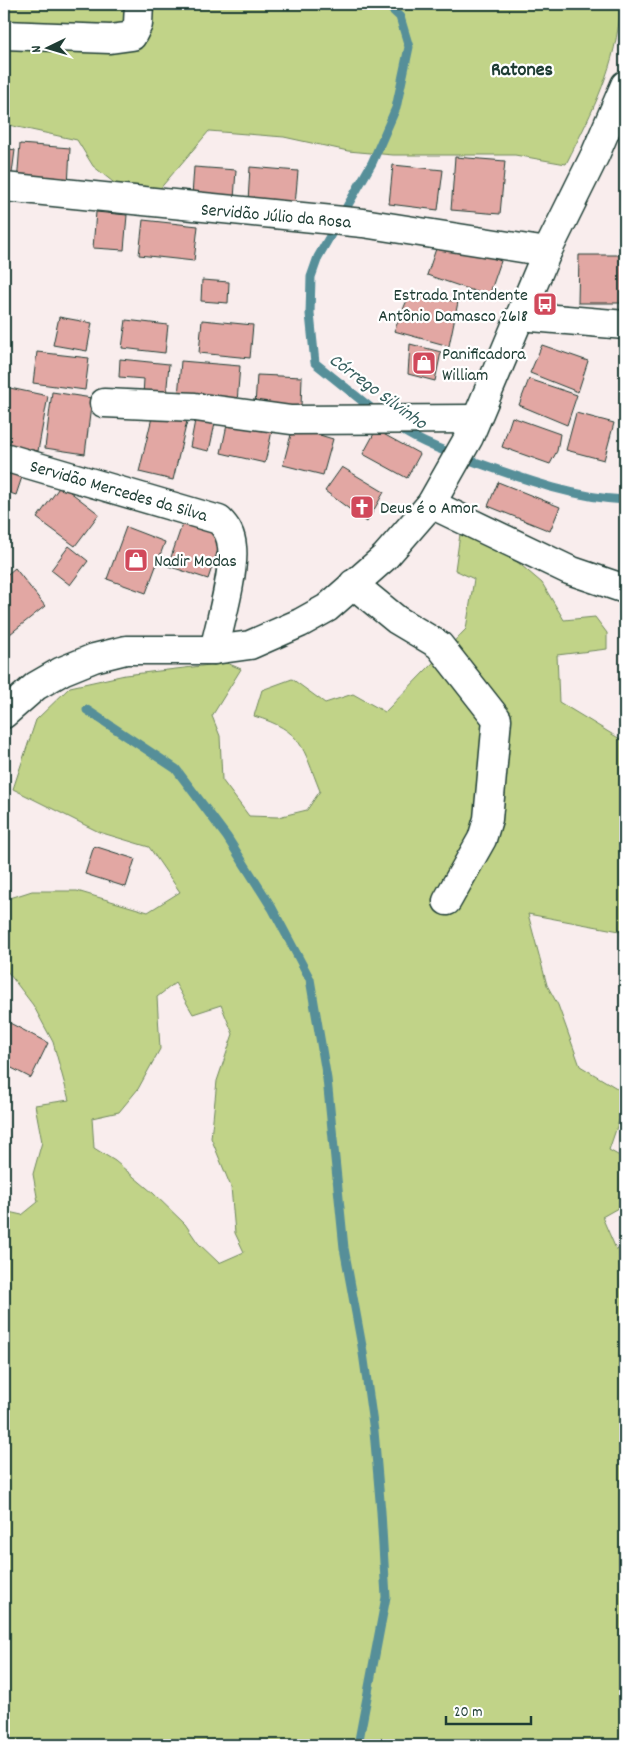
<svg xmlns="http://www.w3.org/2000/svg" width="629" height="1749" font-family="Dekko,sans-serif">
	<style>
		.green { fill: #c1d388; stroke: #70885e; fill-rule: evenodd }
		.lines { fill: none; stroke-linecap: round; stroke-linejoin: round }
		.stream { stroke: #578f99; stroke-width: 9 }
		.building { fill: #e2a7a3; stroke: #1f3d34 }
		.minor-casing { stroke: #1f3d34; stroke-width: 31 }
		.major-casing { stroke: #1f3d34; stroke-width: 31 }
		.minor { stroke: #fff; stroke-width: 28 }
		.major { stroke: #fff; stroke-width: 28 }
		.labels { text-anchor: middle; stroke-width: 4.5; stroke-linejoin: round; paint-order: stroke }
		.street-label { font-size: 18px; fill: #1f3d34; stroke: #fff }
		.poi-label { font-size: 18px; fill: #1f3d34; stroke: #fff; text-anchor: start }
		.water-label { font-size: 19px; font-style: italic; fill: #365f5e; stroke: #fff }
		.quarter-label { font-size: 20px; font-weight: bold; fill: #1f3d34; stroke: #fff }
	</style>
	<rect width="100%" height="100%" fill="#f9eded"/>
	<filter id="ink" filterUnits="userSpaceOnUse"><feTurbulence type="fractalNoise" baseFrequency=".02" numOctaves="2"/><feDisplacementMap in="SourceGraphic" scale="10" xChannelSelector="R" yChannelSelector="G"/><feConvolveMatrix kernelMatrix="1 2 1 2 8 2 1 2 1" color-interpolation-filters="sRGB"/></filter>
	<g filter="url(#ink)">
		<path class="green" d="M4,4H621C616,67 594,108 566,164L515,155H393L348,151L284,137L209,131L158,191L118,186L93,166L77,140L4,124Z
			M461,527L494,542L542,583L564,620L595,617L607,633V649L557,655L559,702L625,742V932L528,914L547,985L558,1005L580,1066L625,1093V1103L609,1150L625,1159V1204L602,1217L616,1249L625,1252V1745H4V1211L22,1215L38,1202L33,1174L42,1142L35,1105L69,1100L53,1042L33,1005L4,967V900L32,891H77L148,912L180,892L149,847L99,832L13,789L36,720L70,687L125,675L227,663L241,669L212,716L220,736L222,780L249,816L278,817L307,810L320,791C302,746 303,731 254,716L262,690L292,679L325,703L353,694L385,712L466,629L474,579L455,570ZM175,983L193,1014L221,1005L233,1034L217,1081L211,1138L231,1187L235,1233L244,1252L219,1263L198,1243L185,1224L153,1193L115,1161L94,1148L92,1118L119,1112L138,1089L160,1049L157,997Z"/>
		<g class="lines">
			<path class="stream" d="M376,412L315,363L310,314L311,277L318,257L372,163L396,108L409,47L400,17L386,4
				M397,427C424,445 453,454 484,465C529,481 577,498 625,500
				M87,710L176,769L227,837L272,908L310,979L327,1079L344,1248L362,1346L374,1431L381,1512L386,1597L358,1745"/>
		</g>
		<path class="building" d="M20,144L70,148L68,187L17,184Z
			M4,148L15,150L11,181L4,180Z
			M455,157L505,161L500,214L451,210Z
			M393,165L443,170L438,210L389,204Z
			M194,167L236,170L234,199L192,196Z
			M250,167L298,171L295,205L248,202Z
			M96,212L127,215L124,250L93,248Z
			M143,220L198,226L194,261L139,255Z
			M439,240L501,261L489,296L427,275Z
			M579,255H625V303H578Z
			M202,280L229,282L228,303L201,301Z
			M410,293L458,302L449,346L394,331Z
			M59,317L92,323L87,351L53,345Z
			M126,320L168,325L165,353L122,348Z
			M202,320L253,325L250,358L199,353Z
			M410,344L441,352L435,381L408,374Z
			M542,345L588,361L578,392L530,373Z
			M37,352L89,358L85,390L33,383Z
			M120,359L169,364L166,397L143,395L144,379L119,377Z
			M181,361L240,366L237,402L178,397Z
			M257,375L302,377L301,407L255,405Z
			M529,379L577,395L567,425L519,405Z
			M5,387L48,396L38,451L4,444Z
			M52,392L92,398L85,454L45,448Z
			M154,409L188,417L173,480L139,472Z
			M576,413L614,423L604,460L566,450Z
			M196,415L216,419L209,451L190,447Z
			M512,417L560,434L557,451L550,464L502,447Z
			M228,420L272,431L265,463L221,453Z
			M293,427L333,439L323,475L283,465Z
			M376,430L420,454L407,478L363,454Z
			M342,467L384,492L367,522L325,491Z
			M4,468L23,474L16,495L4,491Z
			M498,482L560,507L550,531L488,506Z
			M61,485L99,514L75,546L37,518Z
			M183,522L223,535L208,579L168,566Z
			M126,527L165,542L146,593L107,579Z
			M69,546L88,561L70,585L51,570Z
			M15,568L45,606L5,638L4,577Z
			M94,846L135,859L126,887L85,874Z
			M8,1022L48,1043L31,1078L4,1064V1031Z"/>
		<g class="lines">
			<g class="minor-casing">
				<path id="minor" d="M4,35L110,39L132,36L138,24L139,4
					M4,187L363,223L547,252
					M520,316L625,325
					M104,403L195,407L291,420L476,419
					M4,457L219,520C227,528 231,535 232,547C235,571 220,624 214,650
					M431,504L569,570L625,589
					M353,584L397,620L439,645L497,719L488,819L482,839L447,901"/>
			</g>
			<g class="major-casing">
				<path id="major" d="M4,714L36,686L62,671L94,658L126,650H214L250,645L300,623L327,608L385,557L431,504L469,437L547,252L595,155L625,85"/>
			</g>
			<use href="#minor" class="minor"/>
			<use href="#major" class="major"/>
		</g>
	</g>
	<defs>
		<g id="bus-square" transform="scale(1.25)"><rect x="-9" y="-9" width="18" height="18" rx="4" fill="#d1495b" stroke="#fff"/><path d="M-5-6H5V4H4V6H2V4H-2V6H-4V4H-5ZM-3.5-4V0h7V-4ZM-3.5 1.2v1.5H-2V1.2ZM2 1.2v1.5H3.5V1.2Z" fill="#fff"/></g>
		<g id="shop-square" transform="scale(1.25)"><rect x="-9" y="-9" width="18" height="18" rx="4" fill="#d1495b" stroke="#fff"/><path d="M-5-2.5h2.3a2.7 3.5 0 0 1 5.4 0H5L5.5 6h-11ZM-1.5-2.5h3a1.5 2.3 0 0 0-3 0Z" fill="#fff"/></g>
		<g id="church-square" transform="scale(1.25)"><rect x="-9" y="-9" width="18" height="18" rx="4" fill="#d1495b" stroke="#fff"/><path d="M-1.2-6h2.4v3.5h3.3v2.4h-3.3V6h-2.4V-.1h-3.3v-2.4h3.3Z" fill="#fff"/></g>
	</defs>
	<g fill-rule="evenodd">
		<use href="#bus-square" x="545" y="304"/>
		<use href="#shop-square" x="424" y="363"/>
		<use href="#church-square" x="362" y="507"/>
		<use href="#shop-square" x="136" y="560"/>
	</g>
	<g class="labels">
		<g class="street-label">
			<text transform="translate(276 215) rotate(5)" y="6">Servidão Júlio da Rosa</text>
			<text transform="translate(119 490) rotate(16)" y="6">Servidão Mercedes da Silva</text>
		</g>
		<g class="poi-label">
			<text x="528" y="300" text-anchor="end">Estrada Intendente<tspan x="528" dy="21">Antônio Damasco 2618</tspan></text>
			<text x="442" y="359">Panificadora<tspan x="442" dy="21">William</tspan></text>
			<text x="380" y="513">Deus é o Amor</text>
			<text x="154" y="566">Nadir Modas</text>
		</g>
		<g class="water-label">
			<text transform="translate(379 390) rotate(36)" y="7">Córrego Silvinho</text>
		</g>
		<g class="quarter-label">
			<text x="522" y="75">Ratones</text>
		</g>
	</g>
	<rect width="629" height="1749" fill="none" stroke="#fff" stroke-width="20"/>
	<rect x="10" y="10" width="609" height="1729" fill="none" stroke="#1f3d34" stroke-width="2" filter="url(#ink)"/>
	<g transform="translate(48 48) rotate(265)" stroke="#ffffff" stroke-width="4" paint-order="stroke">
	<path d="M0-4L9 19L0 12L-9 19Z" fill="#1f3d34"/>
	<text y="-8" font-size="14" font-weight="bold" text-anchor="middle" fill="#1f3d34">N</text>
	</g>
	<path d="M446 1716v8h85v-8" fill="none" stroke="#1f3d34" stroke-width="2.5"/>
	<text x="454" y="1716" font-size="15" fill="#1f3d34" stroke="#ffffff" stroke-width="4" paint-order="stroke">20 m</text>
</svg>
